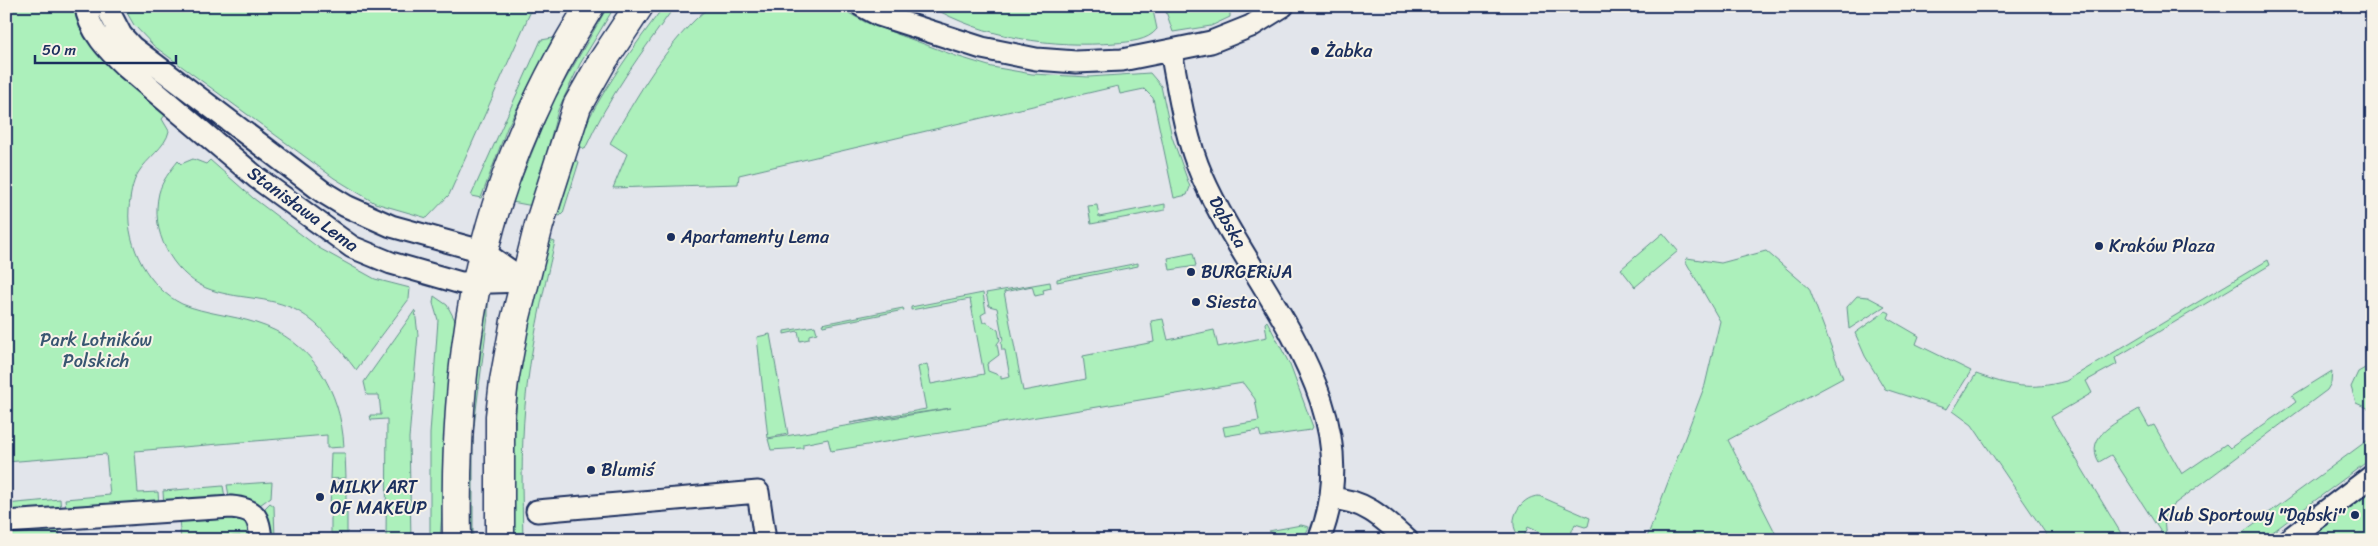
<svg xmlns="http://www.w3.org/2000/svg" width="2378" height="546" font-family="Sriracha,sans-serif">
	<style>
		.green { fill: #acf0bb; stroke: #64908c }
		.lines { fill: none; stroke-linecap: round; stroke-linejoin: round }
		.minor-casing { stroke: #1b2f5e; stroke-width: 25 }
		.secondary-casing { stroke: #1b2f5e; stroke-width: 31 }
		.minor { stroke: #f7f3e8; stroke-width: 21 }
		.secondary { stroke: #f7f3e8; stroke-width: 28 }
		.poi-dot { fill: #1b2f5e; stroke: #f7f3e8; stroke-width: 2 }
		.labels { text-anchor: middle; stroke-width: 4; stroke-linejoin: round; paint-order: stroke }
		.poi-label { font-size: 18px; fill: #1b2f5e; stroke: #f7f3e8; text-anchor: start }
		.street-label { font-size: 18px; fill: #1b2f5e; stroke: #f7f3e8 }
		.park-label { font-size: 18px; fill: #385671; stroke: #f7f3e8 }
	</style>
	<rect width="100%" height="100%" fill="#e2e5eb"/>
	<filter id="ink" filterUnits="userSpaceOnUse"><feTurbulence type="fractalNoise" baseFrequency=".02" numOctaves="2"/><feDisplacementMap in="SourceGraphic" scale="10" xChannelSelector="R" yChannelSelector="G"/><feConvolveMatrix kernelMatrix="1 2 1 2 8 2 1 2 1" color-interpolation-filters="sRGB"/></filter>
	<g filter="url(#ink)">
		<path class="green" d="M6,6H76L80,20L166,114L162,119L169,131C166,147 147,158 138,173C132,183 130,197 129,209C126,246 149,288 182,304C206,314 232,315 256,323C312,340 341,391 344,447L327,448V435L135,451L138,493L158,492L159,506L67,515L65,499L110,495L106,454L6,462Z
			M123,6H531L530,13L449,195L427,218L375,203L334,178L154,46L134,25Z
			M608,6H615L580,64L558,110L533,206L512,202L552,103Z
			M664,6H675C642,52 608,97 585,149L581,147L577,142C600,93 632,49 664,6Z
			M711,6H836L865,22L956,56L992,67L1032,74L1089,77L1150,73L1161,86L1172,137L1190,187L1187,195L1174,198L1153,98L1144,89L1120,94L1118,86L739,175L738,184L613,188L627,154L610,143C635,99 670,37 711,6Z
			M930,6H1152L1157,29C1148,41 1129,42 1115,43C1053,48 984,38 930,6Z
			M1164,6H1230V17L1211,26L1173,32Z
			M553,38L507,128L481,198L471,196L541,40Z
			M193,159L206,164L210,160L253,198L319,248L375,279L410,288L409,299L356,370C339,348 322,325 298,311C269,295 235,300 206,288C171,272 150,231 159,193C162,181 170,171 178,161L181,164Z
			M575,160L579,162L563,213L560,216L553,214L569,161Z
			M1165,204V210L1091,224L1088,206L1097,205L1099,217Z
			M1663,233L1678,251L1635,287L1621,269Z
			M547,239L555,242C542,296 530,351 525,406C521,451 522,495 523,540H514C513,480 513,421 521,361C527,320 538,279 547,239Z
			M1766,251L1809,288L1843,378L1728,440L1779,540H1646L1705,385L1720,321L1686,262L1687,258L1721,263Z
			M1193,253L1196,266L1170,270L1168,258Z
			M2268,260L2270,265L2115,358L2117,364L2086,381L2092,393L2051,417L2125,540H2050L1972,425L1953,411L1976,374C2010,386 2030,391 2066,381Z
			M1138,263V266L1057,282V279Z
			M1050,282L1051,288L1043,290L1044,294L1035,296L1032,286L1004,292L1023,391L1086,379L1083,356L1154,342L1151,321L1163,319L1168,340L1214,330L1218,347L1267,337L1265,323L1267,321L1290,365L1313,427L1311,430L1261,437L1259,430L1225,436L1223,427L1259,421L1255,399L1243,383L831,451L828,439L803,444V448L771,450L768,439L951,408L850,423L926,409L918,367L927,364L931,384L984,374L970,299L911,310V307L983,293L986,312L981,315L983,323L986,322L998,330L1000,340L997,344L999,355L987,364L988,371L1001,376V379L1010,377L1005,350H1002L1001,343L1003,340L997,308L989,306L986,293Z
			M488,295V316L473,434V540H467L468,416Z
			M434,296L447,305L456,322L440,540H430V434L438,320L433,303Z
			M1857,296L1868,297L1885,306L1849,329L1847,307Z
			M903,308L904,310L823,326L822,324Z
			M415,310L418,335L409,438L411,540H386L387,419L371,420L370,415H381L379,395H367L364,382Z
			M1886,311L1890,313L1888,318L1919,336L1916,344L1971,371L1947,409L1885,389L1865,356L1855,333Z
			M815,326L817,333L809,335V339L800,341L798,331L784,334V331Z
			M770,334L788,434L768,438L757,337Z
			M2372,364V410L2356,403L2351,387L2358,372Z
			M2332,371L2331,383L2327,390L2173,505L2164,518L2166,540L2111,455L2099,462C2083,435 2120,421 2139,409L2149,427L2154,425L2182,474L2226,444L2230,448L2296,402L2292,396Z
			M2372,437V458L2262,540H2232Z
			M331,453H345L346,478L330,479Z
			M272,482L271,497L257,507L230,501L227,485Z
			M346,482V508L330,509L331,483Z
			M223,486L226,503L164,508L163,491Z
			M2372,490V540H2306Z
			M1539,496L1590,518L1588,526L1585,527L1575,524L1568,540H1558L1528,527L1523,539C1503,526 1519,496 1539,496Z
			M60,499L61,515L6,520V504Z
			M270,503L274,506L275,540H269L262,511Z
			M347,513V533H331V514Z
			M242,516L250,520L254,540H241L240,536L181,540L179,520Z
			M59,525L60,540H6V527Z
			M1301,525L1309,527L1303,540H1286L1269,531Z"/>
		<g class="lines">
			<g class="minor-casing">
				<path id="minor" d="M86,6C88,30 110,52 126,67L257,178L352,247L391,263L461,283L525,281
					M106,6L121,35L132,47L323,192L346,206L391,226L482,251L525,281
					M862,6L879,15L982,48L1036,59L1076,62L1122,60L1211,42L1251,26L1283,6
					M1171,51C1179,93 1185,137 1202,176C1252,291 1374,404 1319,540
					M1331,499C1364,499 1384,519 1407,540
					M537,511L758,492L765,540
					M6,522L231,507C255,509 259,516 261,540
					M2288,540L2372,476"/>
			</g>
			<g class="secondary-casing">
				<path id="secondary" d="M457,540C453,339 481,178 590,6
					M500,540V416L504,381L515,321L539,225L577,106L602,62L639,6"/>
			</g>
			<use href="#minor" class="minor"/>
			<use href="#secondary" class="secondary"/>
		</g>
	</g>
	<g class="poi-dot">
		<circle cx="1315" cy="51" r="5"/>
		<circle cx="671" cy="237" r="5"/>
		<circle cx="2099" cy="246" r="5"/>
		<circle cx="1191" cy="272" r="5"/>
		<circle cx="1196" cy="302" r="5"/>
		<circle cx="591" cy="470" r="5"/>
		<circle cx="320" cy="497" r="5"/>
		<circle cx="2355" cy="515" r="5"/>
	</g>
	<g class="labels">
		<g class="poi-label">
			<text x="1325" y="57">Żabka</text>
			<text x="681" y="243">Apartamenty Lema</text>
			<text x="2109" y="252">Kraków Plaza</text>
			<text x="1201" y="278">BURGERiJA</text>
			<text x="1206" y="308">Siesta</text>
			<text x="601" y="476">Blumiś</text>
			<text x="330" y="493">MILKY ART<tspan x="330" dy="21">OF MAKEUP</tspan></text>
			<text x="2345" y="521" text-anchor="end">Klub Sportowy "Dąbski"</text>
		</g>
		<g class="street-label">
			<text transform="translate(303 209) rotate(36)" y="6">Stanisława Lema</text>
			<text transform="translate(1228 222) rotate(60)" y="6">Dąbska</text>
		</g>
		<g class="park-label">
			<text x="96" y="346">Park Lotników<tspan x="96" dy="21">Polskich</tspan></text>
		</g>
	</g>
	<rect width="2378" height="546" fill="none" stroke="#f7f3e8" stroke-width="25"/>
	<rect x="12" y="12" width="2353" height="521" fill="none" stroke="#1b2f5e" stroke-width="2" filter="url(#ink)"/>
	<path d="M35 55v8h141v-8" fill="none" stroke="#1b2f5e" stroke-width="2.5"/>
	<text x="42" y="55" font-size="15" fill="#1b2f5e" stroke="#f7f3e8" stroke-width="4" paint-order="stroke">50 m</text>
</svg>
